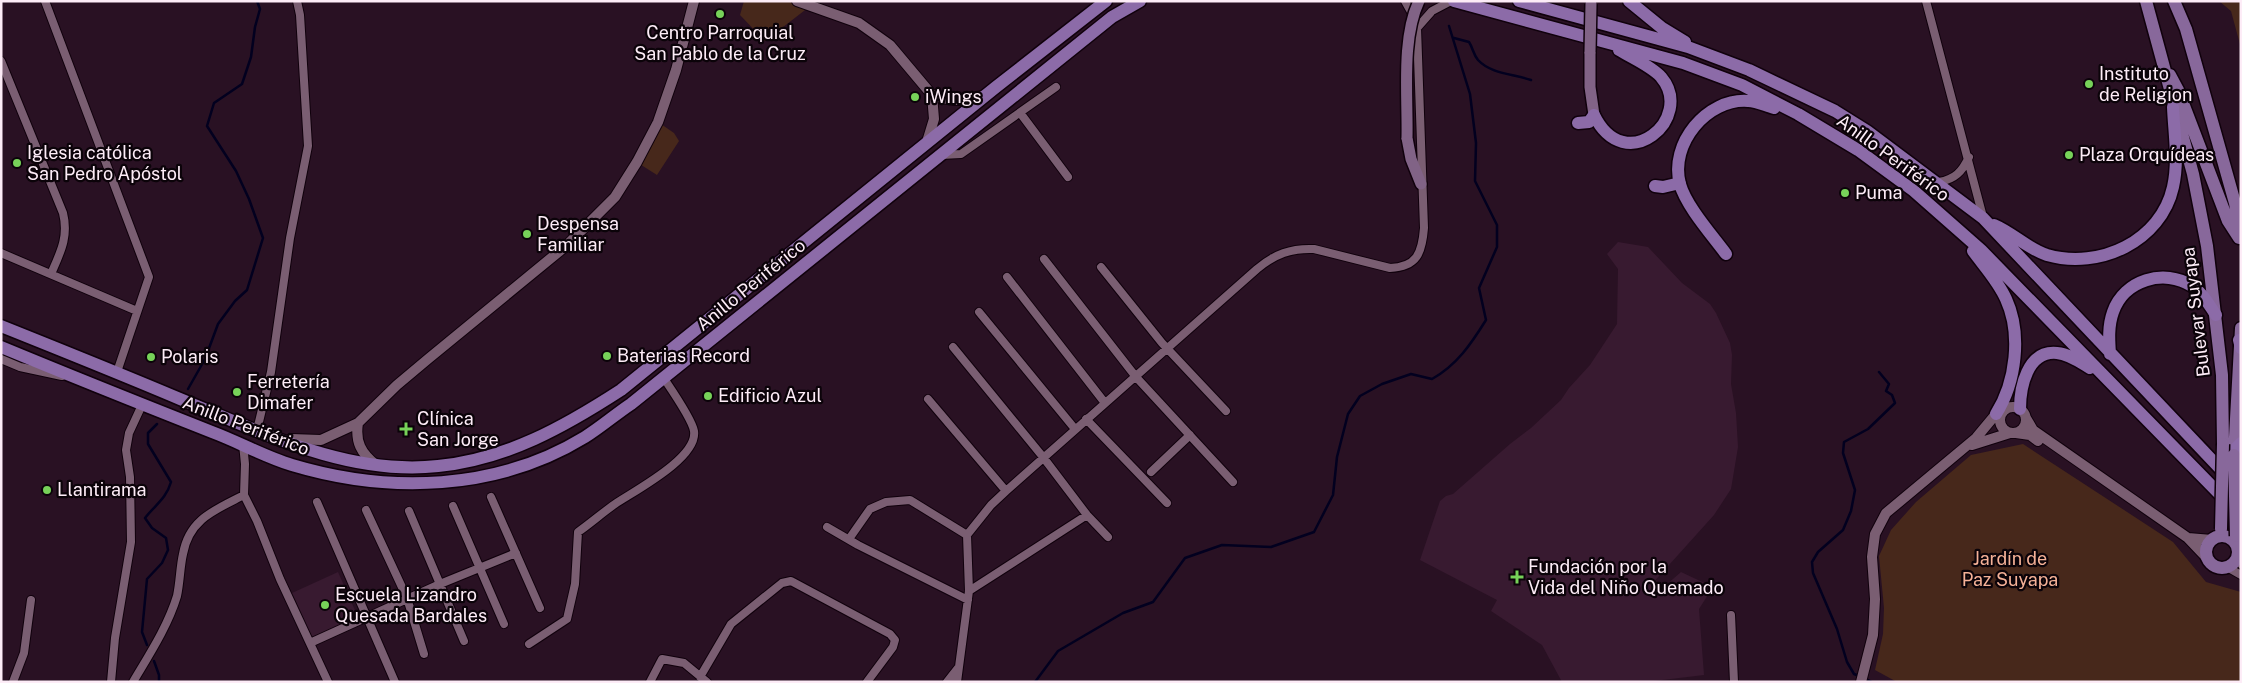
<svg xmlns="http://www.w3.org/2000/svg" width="2242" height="683" font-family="'Public Sans',sans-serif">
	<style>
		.built { fill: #381a30 }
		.green { fill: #47281b }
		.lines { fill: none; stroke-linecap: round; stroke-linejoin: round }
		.stream { stroke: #02001f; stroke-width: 2.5 }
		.minor-casing { stroke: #10010c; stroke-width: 10 }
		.tertiary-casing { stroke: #10010c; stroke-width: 12 }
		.secondary-casing { stroke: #10010c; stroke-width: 14 }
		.primary-casing { stroke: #10010c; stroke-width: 15 }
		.trunk-casing { stroke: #10010c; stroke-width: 15 }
		.minor { stroke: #7a5e72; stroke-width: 8 }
		.tertiary { stroke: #7a5e72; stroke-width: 10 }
		.secondary { stroke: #816386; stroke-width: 11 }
		.primary { stroke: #88689b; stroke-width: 12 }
		.trunk { stroke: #8c6ba8; stroke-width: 12 }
		.secondary-bridge-casing { stroke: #10010c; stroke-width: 14; stroke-linecap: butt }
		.primary-bridge-casing { stroke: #10010c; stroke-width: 15; stroke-linecap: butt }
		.secondary-bridge { stroke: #816386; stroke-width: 11 }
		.primary-bridge { stroke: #88689b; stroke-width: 12 }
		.poi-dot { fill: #77d259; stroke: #0b0309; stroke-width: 2 }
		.labels { text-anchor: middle; stroke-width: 4.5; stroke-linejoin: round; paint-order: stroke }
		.poi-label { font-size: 18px; fill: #fdecf7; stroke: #0b0309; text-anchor: start }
		.street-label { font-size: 18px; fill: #fdecf7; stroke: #0b0309 }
		.park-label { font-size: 18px; fill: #f5b197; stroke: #0b0309 }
	</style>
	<rect width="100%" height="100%" fill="#291123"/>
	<path class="built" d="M1618,242L1648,247L1682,283L1710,304L1716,313L1730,343L1732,355L1731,384L1736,413L1738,447L1731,489L1714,515L1651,585L1657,593L1681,572L1713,587L1699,609L1704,675L1646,682H1562L1542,645L1491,611L1497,600L1420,560L1440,501L1446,496L1453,494L1510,444L1531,428L1561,400L1569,388L1590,365L1617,324L1618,269L1607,254Z
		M338,572L358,617L312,637L292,593Z"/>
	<path class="green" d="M744,1H792L809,7L765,41L740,15Z
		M2219,1H2241V48L2231,11Z
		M658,122L674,133L679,141L657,175L638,163Z
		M2023,444L2173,542L2206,582L2241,592V682H1897L1875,670L1883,634L1884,608L1879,556L1891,530L1916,502L1971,455Z"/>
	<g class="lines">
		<path class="stream" d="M1454,38L1469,42C1473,48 1473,54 1478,60C1491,74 1514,74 1531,80
			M188,389L205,359L218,324L235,301L247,290L263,238L249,199L236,171L207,126L214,103L242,84L251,57L255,27L260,9L257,1
			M147,645L142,632L147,579L162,563L168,550L166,538L152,528L145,518C156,504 166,499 171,482L148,444V433L157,424
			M154,661L159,675V682
			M1859,676L1854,674L1847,662L1837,629L1813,573L1812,562L1818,552L1843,530L1851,511L1855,490L1843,453L1844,442L1868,429L1895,403L1892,395L1886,391L1889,384L1879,372
			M1864,678L1872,682
			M1035,682L1058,651L1123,613L1153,602L1185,558L1222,545L1271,547L1314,532L1333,495L1337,457L1348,414L1360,396L1382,384L1411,374L1432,379C1457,365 1471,344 1486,320L1479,288L1497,247V225L1475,181L1476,143L1470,94L1449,26"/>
		<g class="minor-casing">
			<path id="minor" d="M45,1L149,277L117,372
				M1926,1L1983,217
				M1417,28L1432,11L1451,1
				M1,61L63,213C69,237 60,253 51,274
				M1021,114L1068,177
				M941,155L961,154L1056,87
				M1939,182C1955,179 1962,172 1969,157
				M1,253L137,311
				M1044,259L1136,377L1233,482
				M1101,267L1162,343L1226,411
				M1007,277L1105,403
				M979,312L1075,429
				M953,347L1043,457L1087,515L1108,537
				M1,359L20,367L62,376
				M928,399L1006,491
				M1086,419L1167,503
				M257,430L271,372L290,238L308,146L300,15L297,1
				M243,444L245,464L244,495L257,521L280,579L328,682
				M1151,472L1190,435
				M491,497L540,608
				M317,502L395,682
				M453,506L504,624
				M366,510L407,598L424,654
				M409,511L464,641
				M827,527L858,545L968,600
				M849,539L870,509L886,502L910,500L967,535
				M2237,558L2241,564
				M2227,567L2241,575
				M969,591L1087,515
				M1731,615L1734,682
				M310,643L440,584L516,553
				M529,644L567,619L575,584L578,532C591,523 602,513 615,504C634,491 698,458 694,431C692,419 671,389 663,377
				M700,677L731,624L782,583L791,581L890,634L895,640L893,647L867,682
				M13,682L24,653L31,600
				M111,682L115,638L131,542L130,477L126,450L129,433L142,405
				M133,682C149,655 168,626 177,596C180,582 180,567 183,554C189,519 215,510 244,495
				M650,682L662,659L684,663L707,682
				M947,682L958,668
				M957,682L969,591L967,535L991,505L1006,491L1257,269C1275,254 1291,248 1314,249L1390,268C1417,267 1422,253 1424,228L1417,28L1414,17L1405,1"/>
		</g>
		<g class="tertiary-casing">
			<path id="tertiary" d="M797,1L859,23L890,45L932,95L934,119L927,142
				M932,95C950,101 964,102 982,96
				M2000 420a13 13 0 1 1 26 0a13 13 0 1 1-26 0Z
				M2026,418L2033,430L2188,538L2207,558
				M358,423C355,442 361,453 376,465
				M2016,433L2030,435L2038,441
				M291,439L321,440L358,423L397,385L428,359L567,245L615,197L637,162L658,122L676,70L694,1
				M1972,445L2010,433
				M2188,538L2212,540
				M1861,682L1873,635L1875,599L1872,557L1875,534L1886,513L1976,438L1996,414"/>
		</g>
		<g class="secondary-casing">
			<path id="secondary" d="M1590,52V87L1594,115
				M1407,138L1411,159L1421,184"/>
		</g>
		<g class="primary-casing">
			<path id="primary" d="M2146,1L2193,174L2207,246L2222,375L2223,444
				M2174,1L2186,29L2235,203L2241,238
				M2170,75L2178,90L2228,221L2239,238
				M2234,455L2241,328
				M2206 552a16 16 0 1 1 32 0a16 16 0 1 1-32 0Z"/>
		</g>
		<g class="trunk-casing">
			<path id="trunk" d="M1454,1L1683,63L1742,85L1798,114L1858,150L1914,191L1981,250L2240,515
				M1519,1L1688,47L1749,70L1835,111L1867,131L1983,218L2228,477
				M1629,1L1662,28L1685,42
				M1578,123L1589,122L1594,115C1625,179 1696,118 1661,77C1651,66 1632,58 1619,50
				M1655,186L1663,187L1680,183
				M1994,225C2013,233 2028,249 2047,255C2100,270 2161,241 2173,187C2179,160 2174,133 2173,107
				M1973,251C1984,266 1998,281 2006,299C2022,334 2016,382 1996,414
				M1726,254C1712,235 1686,206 1680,184C1669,144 1707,98 1748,101C1757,101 1766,106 1774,108
				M1,326C61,350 121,374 180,399C261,432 348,476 438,466C507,459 564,427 621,390L996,87L1106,1
				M2239,340L2241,348
				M1,347C71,376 141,404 212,432C239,442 265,457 292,465C389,494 497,491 585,437C601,427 616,414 631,404L1112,17L1140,1
				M2110,354C2109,340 2108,326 2113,312C2124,280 2164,268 2192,286C2203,293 2209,305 2216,315
				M2020,409C2020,388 2027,350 2057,353C2069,354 2080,362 2090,368
				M2233,451L2241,443"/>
		</g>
		<use href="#minor" class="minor"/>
		<use href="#tertiary" class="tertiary"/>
		<use href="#secondary" class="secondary"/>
		<use href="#primary" class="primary"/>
		<use href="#trunk" class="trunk"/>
		<g class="secondary-bridge-casing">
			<path id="secondary-bridge" d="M1590,52L1591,4
				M1407,138C1408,97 1401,39 1419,1"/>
		</g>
		<g class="primary-bridge-casing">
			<path id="primary-bridge" d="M2234,455L2236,536
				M2221,529L2223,444"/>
		</g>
		<use href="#secondary-bridge" class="secondary-bridge"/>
		<use href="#primary-bridge" class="primary-bridge"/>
	</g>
	<g class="poi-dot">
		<circle cx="720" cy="14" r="5"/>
		<circle cx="2089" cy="84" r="5"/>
		<circle cx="915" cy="97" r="5"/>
		<circle cx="2069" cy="155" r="5"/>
		<circle cx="17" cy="163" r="5"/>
		<circle cx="1845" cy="193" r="5"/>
		<circle cx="527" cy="234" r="5"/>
		<circle cx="607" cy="356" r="5"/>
		<circle cx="151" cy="357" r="5"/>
		<circle cx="237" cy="392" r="5"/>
		<circle cx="708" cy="396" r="5"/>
		<path d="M403.5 421.5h5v5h5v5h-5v5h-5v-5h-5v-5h5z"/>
		<circle cx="47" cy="490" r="5"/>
		<path d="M1514.5 569.5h5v5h5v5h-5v5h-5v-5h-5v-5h5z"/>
		<circle cx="325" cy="605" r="5"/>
	</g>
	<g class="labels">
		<g class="poi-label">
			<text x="720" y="39" text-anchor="middle">Centro Parroquial<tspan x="720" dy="21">San Pablo de la Cruz</tspan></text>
			<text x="2099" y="80">Instituto<tspan x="2099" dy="21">de Religion</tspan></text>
			<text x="925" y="103">iWings</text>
			<text x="27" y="159">Iglesia católica<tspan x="27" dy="21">San Pedro Apóstol</tspan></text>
			<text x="2079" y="161">Plaza Orquídeas</text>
			<text x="1855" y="199">Puma</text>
			<text x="537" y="230">Despensa<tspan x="537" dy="21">Familiar</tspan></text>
			<text x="617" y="362">Baterias Record</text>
			<text x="161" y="363">Polaris</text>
			<text x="247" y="388">Ferretería<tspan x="247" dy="21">Dimafer</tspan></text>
			<text x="718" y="402">Edificio Azul</text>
			<text x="417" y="425">Clínica<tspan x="417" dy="21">San Jorge</tspan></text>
			<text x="57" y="496">Llantirama</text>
			<text x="1528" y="573">Fundación por la<tspan x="1528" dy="21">Vida del Niño Quemado</tspan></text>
			<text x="335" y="601">Escuela Lizandro<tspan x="335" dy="21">Quesada Bardales</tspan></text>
		</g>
		<g class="street-label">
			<text transform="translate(1893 158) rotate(36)" y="6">Anillo Periférico</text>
			<text transform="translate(751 285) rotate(-39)" y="6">Anillo Periférico</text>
			<text transform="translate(2196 312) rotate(-97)" y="6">Bulevar Suyapa</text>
			<text transform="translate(246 426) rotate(21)" y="6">Anillo Periférico</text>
		</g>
		<g class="park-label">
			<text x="2010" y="565">Jardín de<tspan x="2010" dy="21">Paz Suyapa</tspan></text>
		</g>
	</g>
	<rect width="2242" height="683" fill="none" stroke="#fdecf7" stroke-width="5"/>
</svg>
